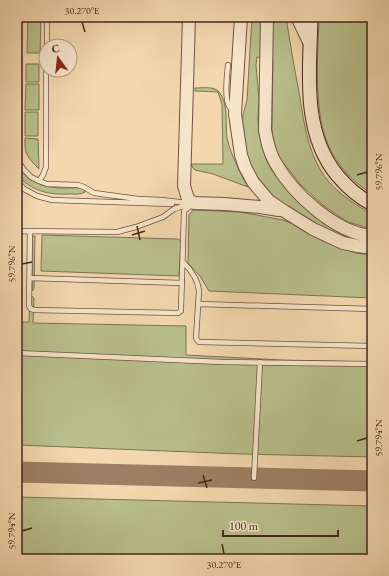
<svg xmlns="http://www.w3.org/2000/svg" width="389" height="576" font-family="'EB Garamond',serif">
	<style>
		.green { fill: #b8bf8c; stroke: #7e7354 }
		.lines { fill: none; stroke-linecap: round; stroke-linejoin: round }
		.taxiway { stroke: #9c7f64; stroke-width: 21 }
		.service-casing { stroke: #705340; stroke-width: 6 }
		.tertiary-casing { stroke: #705340; stroke-width: 14 }
		.secondary-casing { stroke: #45271b; stroke-width: 15 }
		.service { stroke: #f7e5ca; stroke-width: 4.5 }
		.tertiary { stroke: #f7e5ca; stroke-width: 12 }
		.secondary { stroke: #f7e5ca; stroke-width: 13 }
		.ticks { fill: none; stroke: #45271b; stroke-width: 1.5 }
		.neatline { fill: none; stroke: #45271b; stroke-width: 1.5 }
		.ticks-label { font-size: 10px; text-anchor: middle; fill: #45271b }
	</style>
	<rect width="100%" height="100%" fill="#f3d7ae"/>
	<filter id="stains"><feTurbulence type="fractalNoise" baseFrequency=".005" numOctaves="4"/><feColorMatrix values="0 0 0 0 .2 0 0 0 0 .09 0 0 0 0 .02 0 0 0 .5 -.17"/></filter>
	<radialGradient id="worn" r=".72"><stop offset=".6" stop-color="#630" stop-opacity="0"/><stop offset="1" stop-color="#630" stop-opacity=".3"/></radialGradient>
	<path class="green" d="M28,17H41L40,53H27Z
		M252,17H286C290,42 294,67 299,92C304,123 308,156 328,181C340,195 357,206 372,214V229L348,222L340,217L324,206L300,184L278,156L273,139L272,130L273,59L257,57L256,65L259,99L258,120L259,133L266,159L272,171L286,189L309,209L372,239V243L351,239L332,232L321,227L294,211L275,198L257,180L250,166L242,135L243,115L247,100Z
		M319,17H372V194C355,183 342,171 332,153C312,117 318,57 319,17Z
		M26,64H39V82H26Z
		M26,84H39V110H25Z
		M195,88C202,88 215,86 219,92C229,103 225,124 227,138C231,155 239,171 248,187L213,174L195,170L193,168L191,164H223L222,104L218,92L195,91Z
		M25,112H38V136H25Z
		M25,138L38,139L39,169C28,158 24,154 25,138Z
		M17,164C27,184 49,189 69,188C74,188 80,187 85,190V192C80,195 74,194 69,194C48,195 32,191 17,175Z
		M193,210L240,212L283,220L301,227L313,236L325,242L355,253L372,255V298L209,291L200,276L188,263L189,215Z
		M42,235L178,239L180,240L181,243L179,276L41,271Z
		M32,236H35L34,289L32,291Z
		M32,296L34,298L33,323L186,326V355L281,360L372,362V457L241,454L17,445V322H29L30,298Z
		M17,497L372,506V559H17Z"/>
	<g class="lines">
		<path class="taxiway" d="M17,472L254,478L372,481"/>
		<g class="service-casing">
			<path id="service" d="M47,46V17
				M17,53L18,17
				M228,65C227,75 224,97 229,106C230,108 232,109 233,111
				M17,158V160L24,170L31,177L39,181L47,184L78,185L84,187L94,193L138,199L162,200L188,203
				M17,181L24,189L37,196L52,200L172,204
				M39,181L43,175L46,167V70
				M17,231L117,232L136,227L163,217L174,209L190,204
				M30,231L29,306L31,309L34,310L178,313L181,311V309L184,211L193,204
				M17,233L18,286
				M183,262C191,270 198,279 199,291L196,338L197,340L199,342L372,346
				M30,278L182,283
				M17,286V305
				M199,304L372,309
				M17,353L222,362L372,364
				M254,478L260,362"/>
		</g>
		<g class="tertiary-casing">
			<path id="tertiary" d="M189,17L184,186L188,199L194,203L225,204L260,207L279,210
				M241,17L235,114L241,155L245,167L253,182L269,201L284,211L313,229L343,243L358,246L372,248
				M267,17L265,130C267,141 269,152 275,162C292,193 335,233 372,236
				M297,17L310,44"/>
		</g>
		<g class="secondary-casing">
			<path id="secondary" d="M311,17C310,70 301,131 337,175C347,187 358,197 372,204"/>
		</g>
		<use href="#service" class="service"/>
		<use href="#tertiary" class="tertiary"/>
		<use href="#secondary" class="secondary"/>
	</g>
	<path class="ticks" d="M82,22L85,32M357,175L367,172M137,226L140,240M132,235L145,231M22,264L32,262M357,441L367,438M203,475L207,488M198,483L212,480M22,531L32,528M222,544L224,554"/>
	<rect width="389" height="576" fill="none" stroke="#f3d7ae" stroke-width="44"/>
	<g transform="translate(58 58) rotate(345)"><circle r="19" fill="#f7e5ca" stroke="#b09984"/>
	<path d="M0-3L7 15L0 10L-7 15Z" fill="#8f2418"/>
	<text y="-6" font-size="11" font-weight="bold" text-anchor="middle" fill="#45271b">С</text>
	</g>
	<path d="M223 530v6h115v-6" fill="none" stroke="#45271b" stroke-width="2"/>
	<text x="229" y="530" font-size="12" fill="#45271b" stroke="#f7e5ca" stroke-width="3" paint-order="stroke">100 m</text>
	<rect x="22" y="22" width="345" height="532" class="neatline"/>
	<g class="ticks-label">
		<text x="82" y="14">30.270°E</text>
		<text transform="translate(378 172) rotate(-90)" y="4">59.796°N</text>
		<text transform="translate(11 264) rotate(-90)" y="4">59.796°N</text>
		<text transform="translate(378 438) rotate(-90)" y="4">59.794°N</text>
		<text transform="translate(11 531) rotate(-90)" y="4">59.794°N</text>
		<text x="224" y="568">30.270°E</text>
	</g>
	<rect width="100%" height="100%" filter="url(#stains)"/>
	<rect width="100%" height="100%" fill="url(#worn)"/>
</svg>
